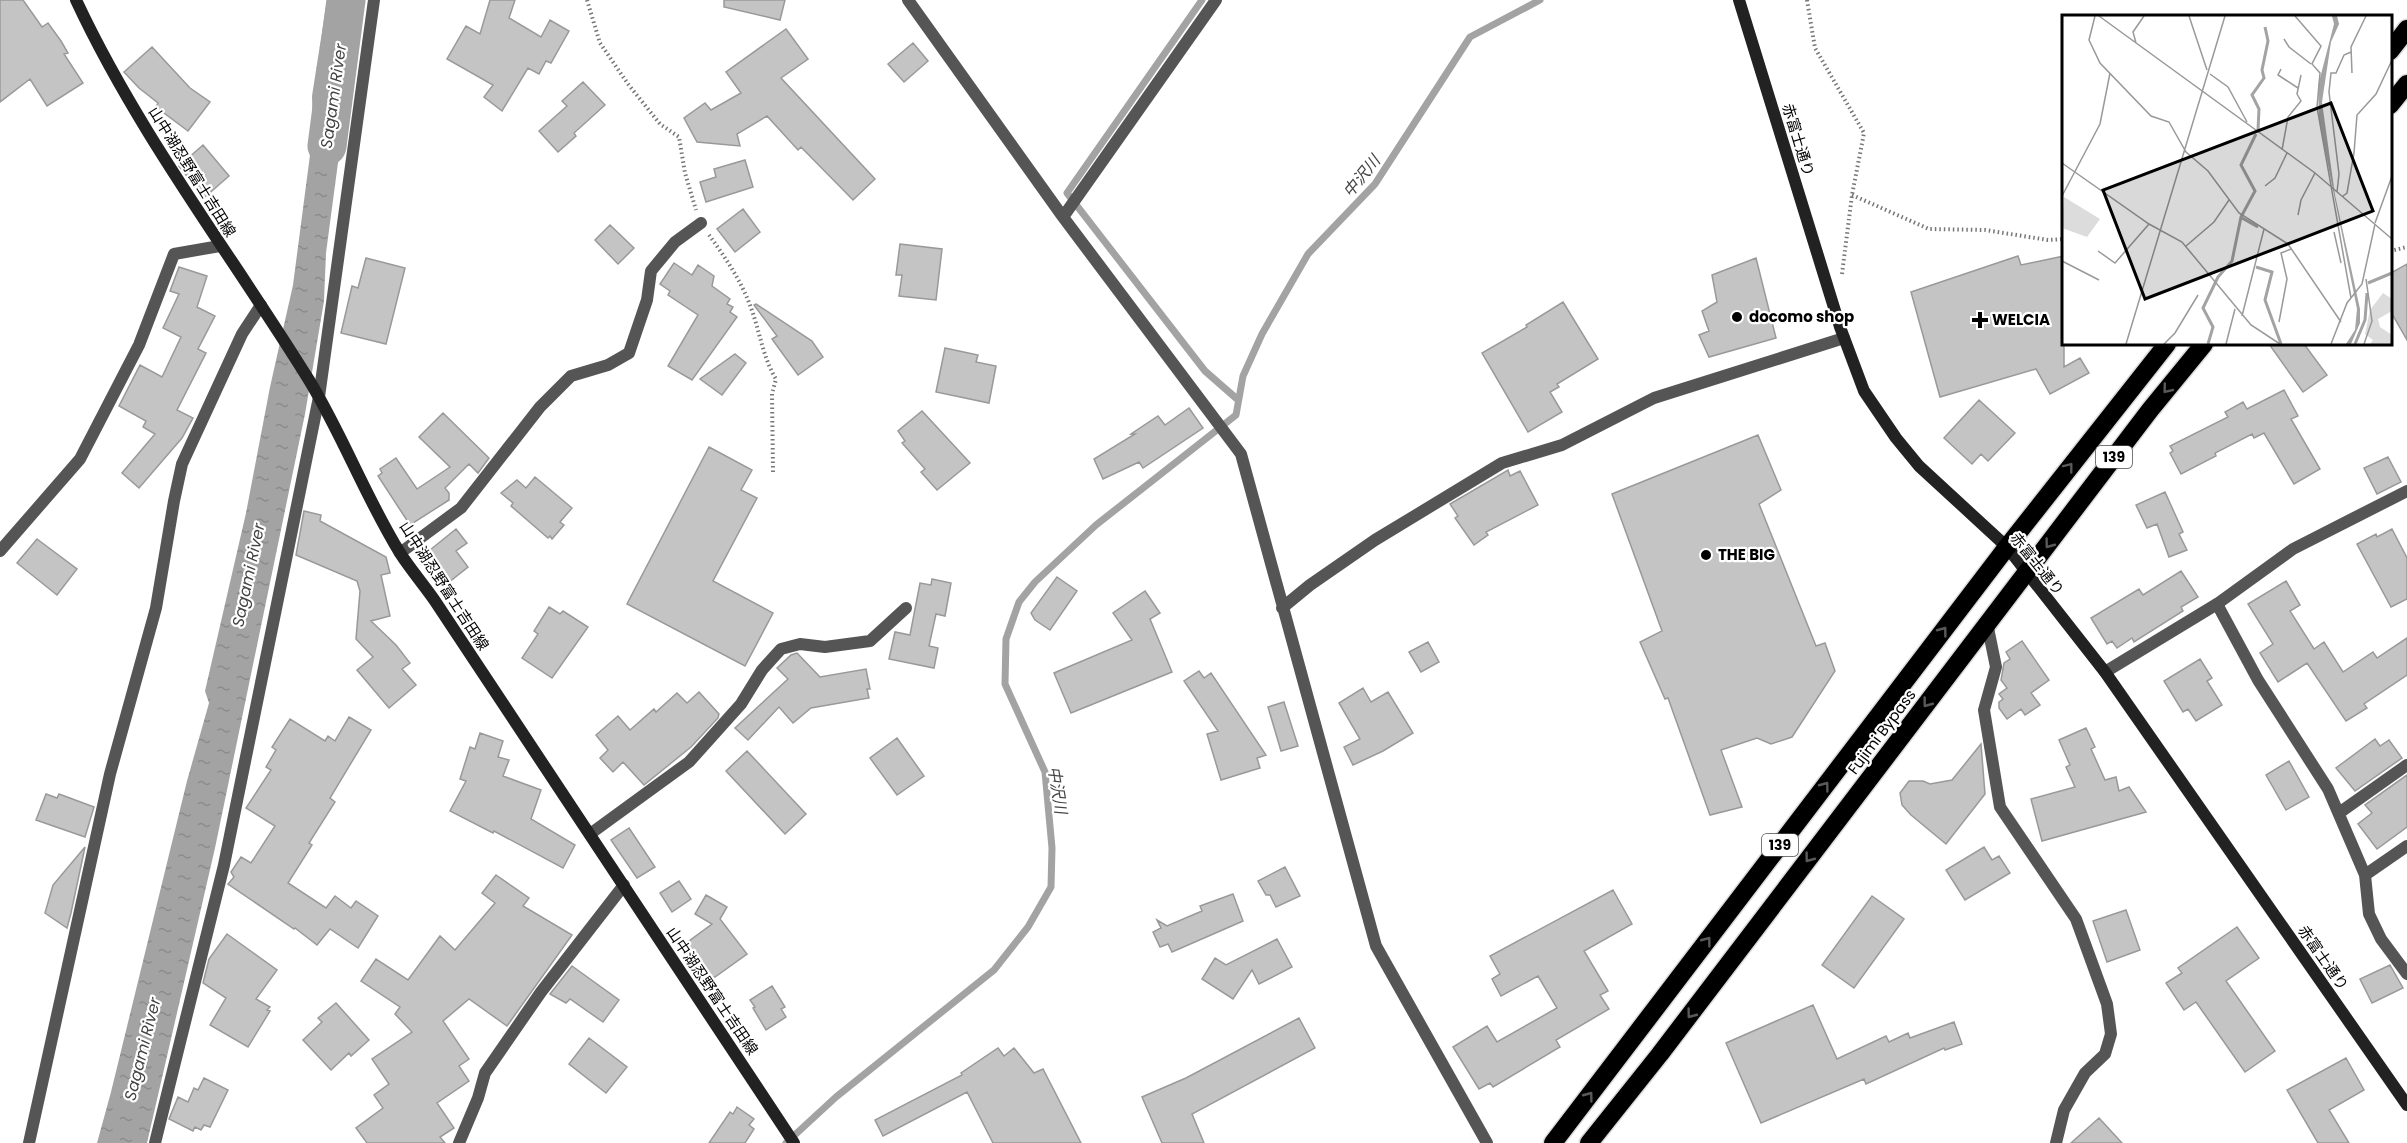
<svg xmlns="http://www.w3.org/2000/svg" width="2407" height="1143" font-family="Poppins,'Noto Sans JP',sans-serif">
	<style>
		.water { fill: url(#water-ripples) }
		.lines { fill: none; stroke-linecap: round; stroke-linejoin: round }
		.stream { stroke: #a3a3a3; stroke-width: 7 }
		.river { stroke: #a3a3a3; stroke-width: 39 }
		.building { fill: #c4c4c4; stroke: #999; stroke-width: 1.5 }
		.highway-casing { stroke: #dbdbdb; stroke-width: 21 }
		.path { stroke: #777; stroke-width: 4; stroke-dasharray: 1.5 3; stroke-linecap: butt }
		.lane { stroke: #555; stroke-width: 12 }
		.street { stroke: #555; stroke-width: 12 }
		.secondary { stroke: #222; stroke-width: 12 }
		.highway { stroke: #000; stroke-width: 18 }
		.oneway { stroke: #595959 }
		.poi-dot { fill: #000; stroke: #fff; stroke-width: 2 }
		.labels { text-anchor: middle; stroke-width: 4.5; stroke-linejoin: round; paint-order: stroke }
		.shield { fill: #fff; stroke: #4c4c4c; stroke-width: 1.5 }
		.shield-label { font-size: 14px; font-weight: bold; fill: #000 }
		.street-label { font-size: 15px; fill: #000; stroke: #fff }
		.poi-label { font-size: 15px; font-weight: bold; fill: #000; stroke: #fff; text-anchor: start }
		.water-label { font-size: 16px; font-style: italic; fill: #444; stroke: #fff }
		.inset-river { fill: none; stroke: #a3a3a3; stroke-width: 3 }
		.inset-road { fill: none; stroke: #999; stroke-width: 1.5 }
		.view { fill: #000; fill-opacity: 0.15; stroke: #000; stroke-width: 3 }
		.inset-edge { fill: none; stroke: #000; stroke-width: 3 }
	</style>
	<defs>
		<pattern id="water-ripples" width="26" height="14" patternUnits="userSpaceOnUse" patternTransform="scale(1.5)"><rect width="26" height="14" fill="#a3a3a3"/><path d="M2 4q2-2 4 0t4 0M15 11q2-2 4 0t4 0" fill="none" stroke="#8b8b8b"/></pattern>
	</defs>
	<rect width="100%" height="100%" fill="#fff"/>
	<path class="water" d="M327,0H359L349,56L336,66L331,91L340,95L339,100L345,110L326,253L324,301L305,414L215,848L147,1143H97L111,1092L187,781L209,703L205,691L246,513L270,387L293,285L313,132L312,96Z"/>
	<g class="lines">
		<path class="stream" d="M1202,0L1067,193L1205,371L1237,399
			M786,1143L836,1097L994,970L1028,927L1051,887L1052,848L1045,772L1005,684L1006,639L1019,602L1035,582L1096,525L1236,415L1243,376L1262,334L1308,254L1375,184L1470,37L1540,0"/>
		<path class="river" d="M327,146L346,0"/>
	</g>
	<path class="building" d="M0,0H23L42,27L48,23L61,41L68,53L64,54L83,83L47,106L30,79L0,102Z
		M490,0H515L509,18L541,37L550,20L569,31L551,63L546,61L539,74L528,68L502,111L484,97L493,85L447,59L466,26L480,34Z
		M724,0H785L780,20L724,7Z
		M786,29L808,59L781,78L875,179L853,200L801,147L798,150L767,116L737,134L740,146L697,142L684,118L705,103L711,110L741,93L726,72Z
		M913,43L928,61L904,82L888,64Z
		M152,47L190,88L210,102L188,131L156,107L158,103L139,88L124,72Z
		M583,82L605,105L574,133L576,136L558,152L539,131L567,106L562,101Z
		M203,145L229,176L204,198L179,166Z
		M745,160L753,187L706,202L700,182L716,177L714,169Z
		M743,209L760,232L735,252L717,229Z
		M610,225L634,248L618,264L595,240Z
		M900,244L942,249L936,300L899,296L902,275H896Z
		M2018,256L2021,265L2064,256V367L2080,358L2089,373L2050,394L2036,369L1940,397L1911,292Z
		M366,258L405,268L386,344L341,333L352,286L358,288Z
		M1756,258L1776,338L1709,357L1699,335L1709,331L1702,311L1717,302L1712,275Z
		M674,263L692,275L698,265L714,276L712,286L730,299L727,304L733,307L730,312L737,317L692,380L668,366L698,315L668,295L670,291L660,284Z
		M2407,264V340L2391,312V273Z
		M179,267L207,276L197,307L215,316L198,349L206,353L177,410L193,418L182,438L139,488L122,473L155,434L143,427L146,421L119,406L140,365L162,377L181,337L163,328L179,294L170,291Z
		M1563,302L1598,359L1557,384L1559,387L1550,392L1562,412L1528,432L1482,353L1527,327L1526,325Z
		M756,304L812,341L823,357L798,375L772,339L777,336L754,305Z
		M2269,344H2304L2327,375L2303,392Z
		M945,348L978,355L976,362L996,366L989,403L936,392Z
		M735,354L746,363L722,395L700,379Z
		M2284,390L2298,416L2291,419L2320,469L2294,484L2264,433L2254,438L2252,434L2215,453L2216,456L2181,474L2170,453L2173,451L2170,446L2228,417L2225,412L2243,402L2247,409Z
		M1979,400L2015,433L1988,461L1981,454L1972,464L1944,438Z
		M1189,408L1203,428L1143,468L1139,462L1103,479L1094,459L1135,434H1131L1158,416L1165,425Z
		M922,411L970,463L937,490L921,472L925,469L902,443L905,441L898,431Z
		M443,413L489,458L478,473L469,464L445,488L449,493V500L410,525L378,476L382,473L380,469L396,458L417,489L450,467L419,437Z
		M1758,435L1781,490L1759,504L1816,646L1825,643L1835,671L1792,737L1771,744L1757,738L1721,750L1742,807L1710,815L1668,698L1665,699L1640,642L1662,631L1612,494Z
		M709,447L752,470L741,490L757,498L713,581L773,613L745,666L627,604Z
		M2388,457L2401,482L2377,494L2364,468Z
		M1508,470L1510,476L1520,471L1538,505L1486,532L1488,535L1474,545L1455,518L1458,516L1450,504Z
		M535,477L572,508L560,522L564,525L552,539L550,536L548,538L511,506L513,503L501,493L517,480L526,488Z
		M2165,492L2183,532L2179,534L2187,550L2169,557L2157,524L2147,528L2136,505Z
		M304,511L321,515L320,521L386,557L390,573L381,575L390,616L371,621L396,645L410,663L402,669L416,685L389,708L357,670L373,657L356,639L360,591L357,581L296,555Z
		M456,529L467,543L456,551L468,567L448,583L425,554Z
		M2392,529L2407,558V599L2391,607L2357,544L2376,534L2377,537Z
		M37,539L77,569L57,595L17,563Z
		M2181,571L2198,597L2181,607L2183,611L2134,642L2132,638L2117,648L2112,641L2107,644L2091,618L2139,589L2143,595Z
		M1057,577L1077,591L1050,630L1035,620L1031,613Z
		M932,579L951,583L945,616L936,614L929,646L938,648L934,668L889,659L895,632L910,635L920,583L931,585Z
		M2286,581L2300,605L2290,611L2314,649L2324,642L2343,672L2373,652L2377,658L2407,638V675L2364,704L2367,708L2346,721L2307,663L2278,682L2260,653L2273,644L2248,604Z
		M1145,591L1160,613L1150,619L1172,672L1071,713L1054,673L1132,640L1113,613Z
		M549,607L560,614L563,611L588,627L552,678L522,658L538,634L534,631Z
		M2022,641L2049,680L2031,693L2040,705L2025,715L2021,709L2007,719L1999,708V702L2003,699L1999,694L2007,688L2001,680L2004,663L2010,659L2006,652Z
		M1428,642L1439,662L1421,672L1409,652Z
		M797,653L820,677L866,669L870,689H867L869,698L811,708L793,723L779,707L748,740L735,728L788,679L777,668L791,655Z
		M2200,659L2212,678L2207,681L2222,705L2196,721L2188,709L2183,712L2164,681Z
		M1199,671L1204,678L1211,673L1266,755L1257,758L1260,768L1221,780L1207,734L1218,731L1184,681Z
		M1363,688L1371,702L1388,692L1413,733L1383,751L1353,765L1344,747L1360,739L1339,703Z
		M699,692L719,714L718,718L691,747L644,785L623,762L613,772L600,758L608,750L596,735L618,716L630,730L654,709L656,712L677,693L687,703Z
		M1284,702L1298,746L1281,751L1268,707Z
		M349,717L371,730L330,798L335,802L309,843L312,845L288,883L326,908L335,896L351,908L356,901L378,916L358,948L330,929L317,945L295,928L294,929L228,884L234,877L231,872L241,857L251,863L275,826L246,808L271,770L266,767L276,750L272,747L290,719L325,741L328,736L335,741Z
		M2086,728L2095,747L2091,749L2105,780L2116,777L2119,791L2129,787L2146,812L2042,841L2031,799L2075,787L2066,767L2070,765L2059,740Z
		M480,733L503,741L498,757L509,760L503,776L541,790L531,819L575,845L563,868L494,831L493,833L450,811L466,781L460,779L470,747L475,749Z
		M897,738L924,776L897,795L870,758Z
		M2375,739L2380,746L2389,740L2402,758L2355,791L2336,768Z
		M1981,744L1985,794L1946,844L1911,815L1902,805L1900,793L1909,781H1923L1930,784L1952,780Z
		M747,751L806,814L785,834L726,771Z
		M2289,761L2309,797L2286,810L2266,775Z
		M2407,775V827L2377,849L2358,824L2372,813L2365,805Z
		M46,794L57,798L59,794L94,807L85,837L36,820Z
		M629,828L655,867L637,878L611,840Z
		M85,847L71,913L67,928L45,913L53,885Z
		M1984,847L1992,860L1999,856L2010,873L1965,900L1946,870Z
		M1285,867L1300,896L1276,907L1270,895H1266L1258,881Z
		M496,875L529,898L523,906L572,935L507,1026L469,999L443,1021L469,1059L459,1066L469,1081L437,1103L454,1128L440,1137L445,1143H367L356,1128L383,1108L374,1095L389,1084L372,1059L412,1032L395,1014L400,1007L361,981L376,959L408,980L440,936L455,950L495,903L482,893Z
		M679,881L691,899L672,912L660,893Z
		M1613,890L1632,924L1584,951L1608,991L1600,995L1609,1009L1556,1040L1560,1047L1493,1087L1490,1083L1479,1089L1453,1047L1487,1026L1497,1042L1557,1008L1538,976L1501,996L1492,979L1500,974L1490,956Z
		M1233,894L1243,921L1172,952L1168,944L1160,947L1153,932L1161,928L1157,920L1167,926L1202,911L1200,906Z
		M706,895L727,907L720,919L747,954L715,977H709L685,944L712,924L695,914Z
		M1872,896L1904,919L1854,988L1822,965Z
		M2126,910L2140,950L2107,962L2093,921Z
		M2237,927L2259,958L2226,981L2275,1051L2245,1072L2196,1002L2184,1010L2166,983L2182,973L2178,968Z
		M227,934L277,970L256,999L270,1007L267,1010L270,1011L248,1047L210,1025L226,998L203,983L209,959Z
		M1277,939L1292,967L1259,984L1252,970L1233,999L1202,979L1215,958L1226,965Z
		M2390,965L2403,988L2372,1003L2360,979Z
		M572,966L619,1000L603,1022L570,999L566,1003L550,994Z
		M772,986L785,1007L781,1009L786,1017L766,1030L753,1008L755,1007L750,1000Z
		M336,1003L369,1040L351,1056L349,1053L331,1070L303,1040L322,1022L318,1018Z
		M1813,1005L1837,1059L1886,1036L1889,1042L1908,1033L1910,1038L1954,1022L1962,1044L1945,1050L1944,1048L1866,1084L1864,1079L1761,1123L1726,1043Z
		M1299,1018L1315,1048L1192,1114L1204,1143H1162L1142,1097L1186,1078Z
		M589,1038L627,1067L606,1093L569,1064Z
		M998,1048L1004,1056L1014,1048L1034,1073L1043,1069L1081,1143H993L967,1092L883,1136L875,1120L962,1075L961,1073Z
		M2346,1058L2364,1090L2329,1110L2349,1143H2318L2287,1090Z
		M204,1078L228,1090L210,1127L204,1125L201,1130L195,1127L193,1131L169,1119L178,1097L188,1102L194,1088L198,1090Z
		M737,1107L754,1119L749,1125L754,1129L745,1143H709L730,1112L733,1114Z
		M2099,1118L2122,1143H2071Z"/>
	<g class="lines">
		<g class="highway-casing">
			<path id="highway" d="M2390,51L2407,29
				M2390,105L2407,84
				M1553,1143L2007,547L2167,344
				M1589,1143L1660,1054L2150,410L2204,344"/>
		</g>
		<path class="path" d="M587,0L600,43L628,84L660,124L679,137L685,173L696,210
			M1807,0L1815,48L1864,133L1852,195L1842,274
			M1852,195L1929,229L1985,230L2048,240L2064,239
			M709,235C725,257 742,282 751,308C760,332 763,358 776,379L772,394L773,472
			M2390,251L2407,247"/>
		<path class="lane" d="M2217,604L2258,680L2328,789L2365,875L2369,914L2381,939L2407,974
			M1987,623L1996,667L1984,710L2000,807L2076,919L2107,1004L2111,1034L2105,1054L2085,1073L2064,1110L2056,1143
			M2339,813L2407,765
			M2365,875L2407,846"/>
		<path class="street" d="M908,0L1063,217L1241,454L1376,946L1487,1143
			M1063,217L1216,0
			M0,551L80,459L139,345L174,254L220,246
			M400,553L461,508L540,407L571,376L608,365L629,353L647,300L651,271L675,242L701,223
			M1282,608L1310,585L1375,540L1502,463L1562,445L1654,398L1844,338
			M2105,672L2217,604L2293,549L2407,491
			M590,834L689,762L741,704L762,670L781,649L800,644L825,647L870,641L906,608
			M29,1143L110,774L156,608L174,501L182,464L242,334L261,305
			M155,1143L224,865L319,397L374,0
			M459,1143L478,1098L485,1073L541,992L624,885"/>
		<path class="secondary" d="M76,0C139,135 231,254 309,380C343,436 366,498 400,553C411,570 424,585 435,601L794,1143
			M1739,0L1840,327L1864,391L1896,438L1919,466L2007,547L2105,672L2407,1105"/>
		<use href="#highway" class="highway"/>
	</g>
	<defs><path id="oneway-chevron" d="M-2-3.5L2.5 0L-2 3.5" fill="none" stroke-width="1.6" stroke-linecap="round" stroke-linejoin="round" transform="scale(1.5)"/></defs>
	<g class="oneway">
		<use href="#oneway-chevron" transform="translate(2167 389) rotate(129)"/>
		<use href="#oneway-chevron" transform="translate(2069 467) rotate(-52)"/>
		<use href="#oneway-chevron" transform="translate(2049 544) rotate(127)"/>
		<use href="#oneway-chevron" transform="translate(1943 631) rotate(-53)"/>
		<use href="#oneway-chevron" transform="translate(1927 703) rotate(127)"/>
		<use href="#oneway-chevron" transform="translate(1825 786) rotate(-53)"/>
		<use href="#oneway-chevron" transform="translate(1809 858) rotate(127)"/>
		<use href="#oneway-chevron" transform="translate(1707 941) rotate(-53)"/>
		<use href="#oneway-chevron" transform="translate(1691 1014) rotate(127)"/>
		<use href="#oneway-chevron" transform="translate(1589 1096) rotate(-53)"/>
	</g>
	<g class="poi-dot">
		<circle cx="1737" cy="317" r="6"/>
		<path d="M1977 311h6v6h6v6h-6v6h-6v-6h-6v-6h6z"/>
		<circle cx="1706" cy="555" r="6"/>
	</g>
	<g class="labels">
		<g class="shield">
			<rect x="2096" y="446" width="36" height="22" rx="4.5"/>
			<rect x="1762" y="834" width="36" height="22" rx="4.5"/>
		</g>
		<g class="shield-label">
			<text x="2114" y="462">139</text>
			<text x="1780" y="850">139</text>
		</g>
		<g class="street-label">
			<text transform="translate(1798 140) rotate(73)" y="5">赤富士通り</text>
			<text transform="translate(192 172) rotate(58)" y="5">山中湖忍野富士吉田線</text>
			<text transform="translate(2037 564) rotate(51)" y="5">赤富士通り</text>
			<text transform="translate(444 586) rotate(57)" y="5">山中湖忍野富士吉田線</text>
			<text transform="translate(1882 732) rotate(-53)" y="5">Fujimi Bypass</text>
			<text transform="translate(2323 958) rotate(55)" y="5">赤富士通り</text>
			<text transform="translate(712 991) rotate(56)" y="5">山中湖忍野富士吉田線</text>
		</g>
		<g class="poi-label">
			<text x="1749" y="322">docomo shop</text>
			<text x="1992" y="325">WELCIA</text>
			<text x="1718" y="560">THE BIG</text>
		</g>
		<g class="water-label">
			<text transform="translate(333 96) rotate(-82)" y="6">Sagami River</text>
			<text transform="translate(1361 176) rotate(-51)" y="6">中沢川</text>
			<text transform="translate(248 575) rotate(-78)" y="6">Sagami River</text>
			<text transform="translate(1058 790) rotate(81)" y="6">中沢川</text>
			<text transform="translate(142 1049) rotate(-76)" y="6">Sagami River</text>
		</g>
	</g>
	<g transform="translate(2062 15)">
		<rect width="330" height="330" fill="#fff"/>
		<path d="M321,278L330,284V296L316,304L318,312L330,320V329H308L311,325L303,319L308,295Z" fill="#dcdcdc"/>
		<path d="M2,182L38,204L25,222L0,213Z" fill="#dcdcdc"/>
		<path d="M270,1H275L277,9L269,27L260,87L273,180L298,294V308L289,329H284L293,315L295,294L257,105L256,71L272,9Z" fill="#a3a3a3"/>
		<path class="inset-river" d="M196,115L197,94L190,80L202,63L200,55L206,26L203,12M180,203L196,212M194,252L210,257L203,285L219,329M306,268L330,258M146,329L151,312L141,293L156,262L170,246L179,202L193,176L179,150L194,119M293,329L303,305L305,278"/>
		<path class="inset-road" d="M33,1L27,25L38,48L89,101L107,107L124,137L146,156L177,198L226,229L279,307M37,1L253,158L330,224M127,1L145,55M233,1L259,31L250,49L258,58L255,92L289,283M222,24L227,32L249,49M74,28L71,17L82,1M219,54L216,60L236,73M290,58L289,32L304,1M148,59L166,72L185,107M220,135L226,102L239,86L235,79L239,60M0,148L87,209L120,227L189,310L218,329M203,171L213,163L225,138M275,177L277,159L267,77L269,58H274L282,40L289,37M0,181L38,109L48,58M281,181L285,178L292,138L295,100L314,79L330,45M236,200L239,185L253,158M313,208L330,161M272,217L279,248M124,231L152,207L167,185M36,236L53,248L87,209M0,246L37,265M180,301L202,214M217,307L225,264L219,238L229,234M64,329L163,1M102,329L113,318L136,280M164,329L173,294M269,329L285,288L300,269L313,209M302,329L310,306L304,264"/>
		<path class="view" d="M269,88L311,196L83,284L41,175Z"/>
		<rect width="330" height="330" class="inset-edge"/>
	</g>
</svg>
